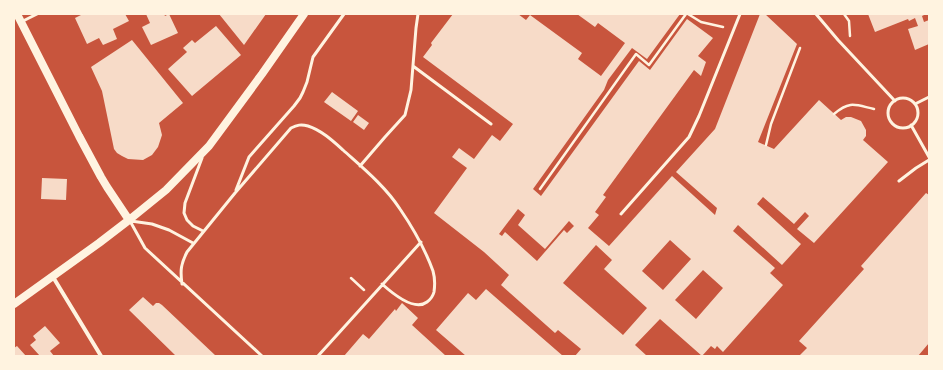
<svg xmlns="http://www.w3.org/2000/svg" width="943" height="370" font-family="'PT Sans',sans-serif">
	<style>
		.building { fill: #f7dbc8; fill-rule: evenodd }
		.lines { fill: none; stroke-linecap: round; stroke-linejoin: round }
		.path { stroke: #fff3e0; stroke-width: 2.5 }
		.service { stroke: #fff3e0; stroke-width: 3 }
		.minor { stroke: #fff3e0; stroke-width: 4 }
		.secondary { stroke: #fff3e0; stroke-width: 8 }
	</style>
	<rect width="100%" height="100%" fill="#c8553d"/>
	<path class="building" d="M83,14H125L129,21L113,29L117,39L103,45L99,38L87,44L75,18Z
		M146,14H164L165,16L169,14L178,33L151,45L142,27L150,23Z
		M219,14H266L244,45Z
		M453,14H518L526,20L530,15L582,53L578,59L601,76L625,43L598,23L595,27L577,14H680L647,59L632,48L608,80L604,90L533,189L541,196L639,61L650,70L687,19L713,38L698,56L706,62L701,76L694,70L603,195L606,197L595,212L599,215L588,228L609,246L672,176L715,215L717,208L676,172L715,129L760,14H765L797,44L758,142L774,149L819,100L841,120L846,117H851L861,121L866,130V136L863,140L888,162L814,243L797,229L809,216L805,212L794,224L763,197L757,204L801,244L782,265L738,225L733,231L775,268L770,273L783,285L723,352L717,346L715,349L711,346L702,356L660,319L635,345L647,356H575L581,349L558,330L555,333L501,285L509,275L484,252L434,213L467,168L452,157L459,148L474,159L492,135L500,141L513,124L423,57L432,45L431,43ZM518,209L525,215L518,225L545,249L569,221L574,226L567,233L564,230L537,261L505,232L502,236L499,234ZM670,240L691,259L663,290L642,271ZM596,245L612,260L604,269L647,308L623,335L563,283ZM703,270L723,288L696,319L675,300Z
		M868,14H926L922,16L924,22L929,20V44L915,50L908,29L918,26L915,18L909,21L908,19L875,32Z
		M216,26L241,55L192,96L168,69L187,52L183,48L192,40L195,43Z
		M132,40L183,103L159,123L162,135L158,147L152,155L143,160L128,159L122,156L117,153L114,149L102,91L91,67Z
		M332,92L358,111L351,121L324,102Z
		M358,115L369,123L364,130L353,122Z
		M42,178L67,179L66,200L41,199Z
		M926,193L929,195V343L918,356H799L807,348L799,341L864,269L861,266Z
		M486,289L563,356H466L436,330L468,293L476,300Z
		M143,297L153,306L156,303H159L162,305L216,356H176L129,310Z
		M402,303L418,318L412,325L446,356H344L363,334L369,339L395,309L396,311Z
		M45,326L60,343L50,351L54,356H40L30,345L36,340L33,336Z
		M17,346L26,356H14V348Z"/>
	<g class="lines">
		<path class="path" d="M688,14L701,22L723,27
			M844,14L849,21L850,36
			M834,114C850,100 856,105 874,109
			M766,145L771,124L800,48
			M540,189L636,54L649,65L686,14
			M351,278L364,290"/>
		<path class="service" d="M816,14L838,40L895,101
			M21,22L37,14
			M413,66L491,124
			M888 113a15 15 0 1 1 30 0a15 15 0 1 1-30 0Z
			M915,104L929,97
			M911,125L929,157
			M202,158L185,203L184,213L187,220L193,226L203,231
			M360,166L385,137L405,115L411,90L416,28L418,14
			M899,181L916,168L929,160
			M236,190L249,157L294,106L300,98L303,92L307,82L313,57L344,14
			M621,214L689,137L699,116L740,14
			M130,221L145,248L262,356
			M131,221L152,224L169,230L193,243
			M182,284C180,270 181,264 187,252L235,193L291,128C297,125 301,124 308,126C321,130 333,141 343,150C363,168 385,186 400,209C413,228 425,249 433,271C435,278 435,285 434,292C433,296 431,299 427,302C414,312 392,293 382,284
			M318,356L421,242"/>
		<path class="minor" d="M53,277L101,356"/>
		<path class="secondary" d="M17,14L79,136L101,177L107,187L129,220
			M14,304L99,243L129,220L166,190L209,146L262,74L304,14"/>
	</g>
	<rect width="943" height="370" fill="none" stroke="#fff3e0" stroke-width="30"/>
</svg>
